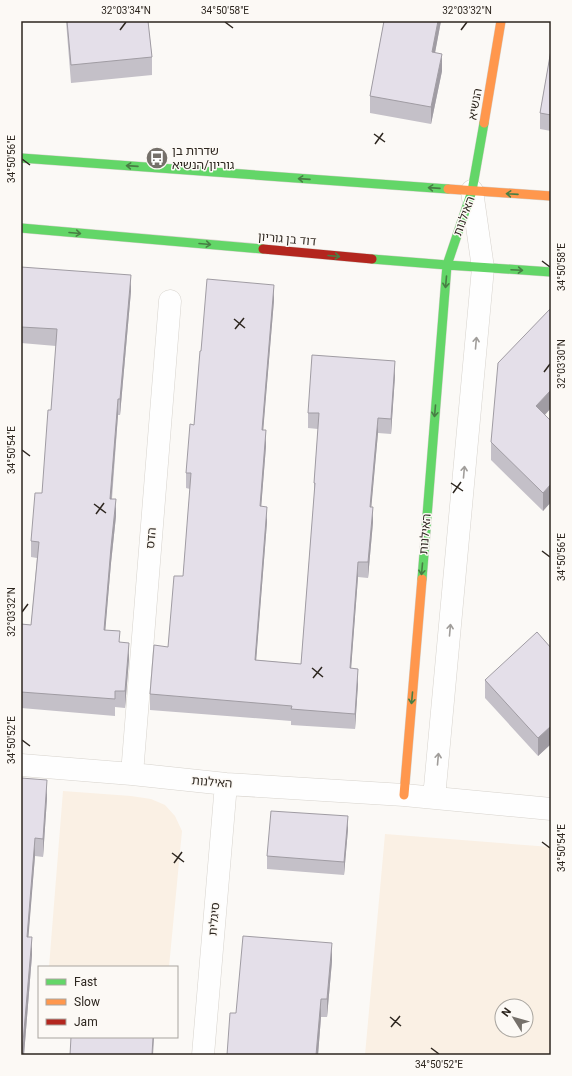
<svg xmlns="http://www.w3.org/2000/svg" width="572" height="1076" font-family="Roboto,'Noto Sans Hebrew',sans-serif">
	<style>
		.green { fill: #faf0e4; fill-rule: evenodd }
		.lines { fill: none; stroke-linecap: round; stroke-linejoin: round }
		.street-casing { stroke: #d7d3cd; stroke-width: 23 }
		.fast-casing { stroke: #d7d3cd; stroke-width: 10 }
		.slow-casing { stroke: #d7d3cd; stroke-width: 10 }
		.jam-casing { stroke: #d7d3cd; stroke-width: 10 }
		.street { stroke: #fefefe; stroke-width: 22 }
		.fast { stroke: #63d668; stroke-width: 9 }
		.slow { stroke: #ff974d; stroke-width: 9 }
		.jam { stroke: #b3261e; stroke-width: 9 }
		.wall { fill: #c4c0c8 }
		.shaded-wall { fill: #a09ca3 }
		.building { fill: #e4dfe9; stroke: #a09ca3 }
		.oneway { stroke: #487e44 }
		.oneway2 { stroke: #a09d9a }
		.ticks { fill: none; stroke: #2d261f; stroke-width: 1.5 }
		.labels { text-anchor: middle; stroke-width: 3; stroke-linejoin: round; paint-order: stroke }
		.street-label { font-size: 12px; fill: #2d261f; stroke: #fcf9f5 }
		.poi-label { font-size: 12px; fill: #2d261f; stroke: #fcf9f5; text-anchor: start }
		.neatline { fill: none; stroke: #2d261f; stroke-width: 1.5 }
		.ticks-label { font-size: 10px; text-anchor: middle; fill: #2d261f }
	</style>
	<rect width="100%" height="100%" fill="#fbf9f6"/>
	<path class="green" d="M63,791L131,796L151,799L165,805L175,816L182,831L169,967H49Z
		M385,834L551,847V1055H365ZM502,1006H526V1030H502Z"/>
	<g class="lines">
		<g class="street-casing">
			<path id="street" d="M21,765L132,774L226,784L404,795L551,809
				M132,774L170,301
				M434,798L483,268L472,191
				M203,1055L226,784"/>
		</g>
		<g class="fast-casing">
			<path id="fast" d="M21,158L448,189
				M21,228L263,249
				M372,259L447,265L551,272
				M422,579L447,265L472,191L484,123"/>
		</g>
		<g class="slow-casing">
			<path id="slow" d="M484,123L501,21
				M448,189L551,196
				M404,795L422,579"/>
		</g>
		<g class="jam-casing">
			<path id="jam" d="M263,249L372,259"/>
		</g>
		<use href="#street" class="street"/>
		<use href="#fast" class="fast"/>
		<use href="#slow" class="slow"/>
		<use href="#jam" class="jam"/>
	</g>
	<path class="wall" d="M66,21H148L152,57V75L71,83Z
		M384,21H441L435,52L442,71L431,124L370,113V96Z
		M551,50V131L540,129V113Z
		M21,267L131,291L120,415H118L112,499L116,516L111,563L105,630L120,642L129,659L125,708L115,707V716L21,708V624L31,625L37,558L31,557V541L42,493L51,410L56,346L21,343Z
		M274,300L263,430L266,446L261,507L267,522L256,660L301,664L314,498V483L318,429L308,428V413L395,376L391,434L378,433L371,507L373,522L368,578L358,577L351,668L358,684L355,729L291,725V721L150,710V694L168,647L183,576L190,489L186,488V473L194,425L201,351Z
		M551,308V408L545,415L551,421V502L543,511L491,460V442Z
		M551,648V744L538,756L485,698V680Z
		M21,778L47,798L43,857L35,856L28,937L32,955L24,1055Z
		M348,829L344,875L267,869V856Z
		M332,961L327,1017H321L318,1055H227L236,1013Z"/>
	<path class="shaded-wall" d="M438,21H441L432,69V52Z
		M442,54V71L431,124V107Z
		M131,275V291L120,415V399Z
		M274,285V300L262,445V430Z
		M395,361V376L391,434V419Z
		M551,390V408L536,424V406Z
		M118,399V415L110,515V499Z
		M378,418V433L370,522V507Z
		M266,430V446L260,522V506Z
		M551,484V502L543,511V493Z
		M116,499V516L111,563V547Z
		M267,507V522L255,675V660Z
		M373,507V522L368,578V562Z
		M111,547V563L104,646V630Z
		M358,562V577L350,683V668Z
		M129,643V659L125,708V691Z
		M358,669V684L355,729V714Z
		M551,726V744L538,756V738Z
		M47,780V798L43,857V839Z
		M348,816V829L344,875V862Z
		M35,838V856L27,955V937Z
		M32,937V955L24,1055H22Z
		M332,943V961L327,1017V999Z
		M321,999V1017L318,1055H316Z
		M153,1037H154L153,1055H152Z"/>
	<path class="building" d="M67,21H148L152,57L71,65Z
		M384,21H438L432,52L442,54L431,107L370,96Z
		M551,50V115L540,113Z
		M21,267L131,275L120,399H118L110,499H116L111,547L104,630L120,631L119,642L129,643L125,691H115V699L21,692V624L31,625L39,542L31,541L35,493H42L48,410H51L57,329L21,327Z
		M207,279L274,285L262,430H266L260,506L267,507L255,660L301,664L315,483H314L319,413H308L312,355L395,361L391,419L378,418L370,507H373L368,562H358L350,668L358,669L355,714L291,709L292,706L150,694L154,645L168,647L174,576H183L191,473H186L190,424L194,425L200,351H201Z
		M551,308V390L536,406L551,421V484L543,493L491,442L498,363Z
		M537,632L551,648V726L538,738L485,680Z
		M21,778L47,780L43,839L35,838L27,937H32L22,1054H24V1055H21Z
		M271,811L348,816L344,862L267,856Z
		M243,936L332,943L327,999H321L316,1055H227L230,1013H236Z
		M71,1037H153L152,1055H70Z"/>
	<defs><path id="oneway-shaft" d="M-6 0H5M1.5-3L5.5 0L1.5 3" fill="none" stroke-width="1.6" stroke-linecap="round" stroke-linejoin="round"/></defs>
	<g class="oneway">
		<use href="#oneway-shaft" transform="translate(132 166) rotate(-176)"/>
		<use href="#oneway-shaft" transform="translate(304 179) rotate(-176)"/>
		<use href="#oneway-shaft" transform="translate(434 188) rotate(-176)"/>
		<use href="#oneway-shaft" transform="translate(512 194) rotate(-176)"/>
		<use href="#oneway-shaft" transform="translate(75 233) rotate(5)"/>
		<use href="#oneway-shaft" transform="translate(205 244) rotate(5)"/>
		<use href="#oneway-shaft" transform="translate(334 256) rotate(5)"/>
		<use href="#oneway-shaft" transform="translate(517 270) rotate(3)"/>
		<use href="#oneway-shaft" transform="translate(446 282) rotate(95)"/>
		<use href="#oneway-shaft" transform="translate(435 411) rotate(95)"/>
		<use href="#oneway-shaft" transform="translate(422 569) rotate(95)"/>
		<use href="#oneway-shaft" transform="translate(412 698) rotate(95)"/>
	</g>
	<g class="oneway2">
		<use href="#oneway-shaft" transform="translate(476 343) rotate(-85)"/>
		<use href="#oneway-shaft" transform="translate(464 472) rotate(-85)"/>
		<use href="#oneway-shaft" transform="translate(450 630) rotate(-85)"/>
		<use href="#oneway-shaft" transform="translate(438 759) rotate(-85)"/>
	</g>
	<path class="ticks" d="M225,22L233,28M120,30L126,22M461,30L467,22M374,134L385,142M375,144L383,133M22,159L30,165M542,261L550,267M234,319L245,328M235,329L244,318M544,372L550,364M22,450L30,456M451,483L463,491M453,493L461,482M94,504L106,513M96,514L104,503M542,551L550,557M22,612L28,604M312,668L323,677M313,678L322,667M22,740L30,746M542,842L550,848M172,853L184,862M174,863L182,852M390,1017L401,1026M391,1027L400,1016M431,1048L439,1054"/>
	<defs>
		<g id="bus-disc" transform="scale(1.15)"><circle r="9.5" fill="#75706a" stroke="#fcf9f5"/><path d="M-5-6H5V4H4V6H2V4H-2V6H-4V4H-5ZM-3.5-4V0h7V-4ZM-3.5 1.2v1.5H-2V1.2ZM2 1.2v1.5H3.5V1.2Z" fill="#fff"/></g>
	</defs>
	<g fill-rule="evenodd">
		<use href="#bus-disc" x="157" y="158"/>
	</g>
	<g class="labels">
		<g class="street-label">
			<text transform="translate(475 104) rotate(-80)" y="4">הנשיא</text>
			<text transform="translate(464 216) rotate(-70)" y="4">האילנות</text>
			<text transform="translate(287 239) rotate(5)" y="4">דוד בן גוריון</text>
			<text transform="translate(425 534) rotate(-85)" y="4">האילנות</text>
			<text transform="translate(151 538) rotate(-85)" y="4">הדס</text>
			<text transform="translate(212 782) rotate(5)" y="4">האילנות</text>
			<text transform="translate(214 919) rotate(-85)" y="4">סיגלית</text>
		</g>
		<g class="poi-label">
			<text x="172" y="155">שדרות בן<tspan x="172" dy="14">גוריון/הנשיא</tspan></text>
		</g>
	</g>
	<rect width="572" height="1076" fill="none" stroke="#fcf9f5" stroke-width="44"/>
	<rect x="38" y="966" width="140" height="72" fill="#fcf9f5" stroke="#a9a59f"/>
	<rect x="46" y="979" width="20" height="6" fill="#63d668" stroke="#a9a59f"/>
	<text x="74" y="986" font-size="12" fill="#2d261f">Fast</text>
	<rect x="46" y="999" width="20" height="6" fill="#ff974d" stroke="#a9a59f"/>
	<text x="74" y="1006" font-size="12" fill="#2d261f">Slow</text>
	<rect x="46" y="1019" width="20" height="6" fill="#b3261e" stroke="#a9a59f"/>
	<text x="74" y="1026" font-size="12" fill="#2d261f">Jam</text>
	<g transform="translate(514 1018) rotate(307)"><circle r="19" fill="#fcf9f5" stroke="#a9a59f"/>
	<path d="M0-3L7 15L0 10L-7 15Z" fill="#75706a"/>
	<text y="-6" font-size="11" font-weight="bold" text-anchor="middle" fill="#2d261f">N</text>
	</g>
	<rect x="22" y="22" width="528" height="1032" class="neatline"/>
	<g class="ticks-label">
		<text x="126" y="14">32°03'34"N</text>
		<text x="225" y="14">34°50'58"E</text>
		<text x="467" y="14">32°03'32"N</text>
		<text transform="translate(11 159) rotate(-90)" y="4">34°50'56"E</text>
		<text transform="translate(561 267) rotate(-90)" y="4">34°50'58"E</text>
		<text transform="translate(561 364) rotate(-90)" y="4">32°03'30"N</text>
		<text transform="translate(11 450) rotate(-90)" y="4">34°50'54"E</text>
		<text transform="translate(561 557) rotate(-90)" y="4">34°50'56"E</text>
		<text transform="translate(11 612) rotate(-90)" y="4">32°03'32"N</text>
		<text transform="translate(11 740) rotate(-90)" y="4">34°50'52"E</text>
		<text transform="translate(561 848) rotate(-90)" y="4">34°50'54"E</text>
		<text x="439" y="1068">34°50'52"E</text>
	</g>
</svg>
